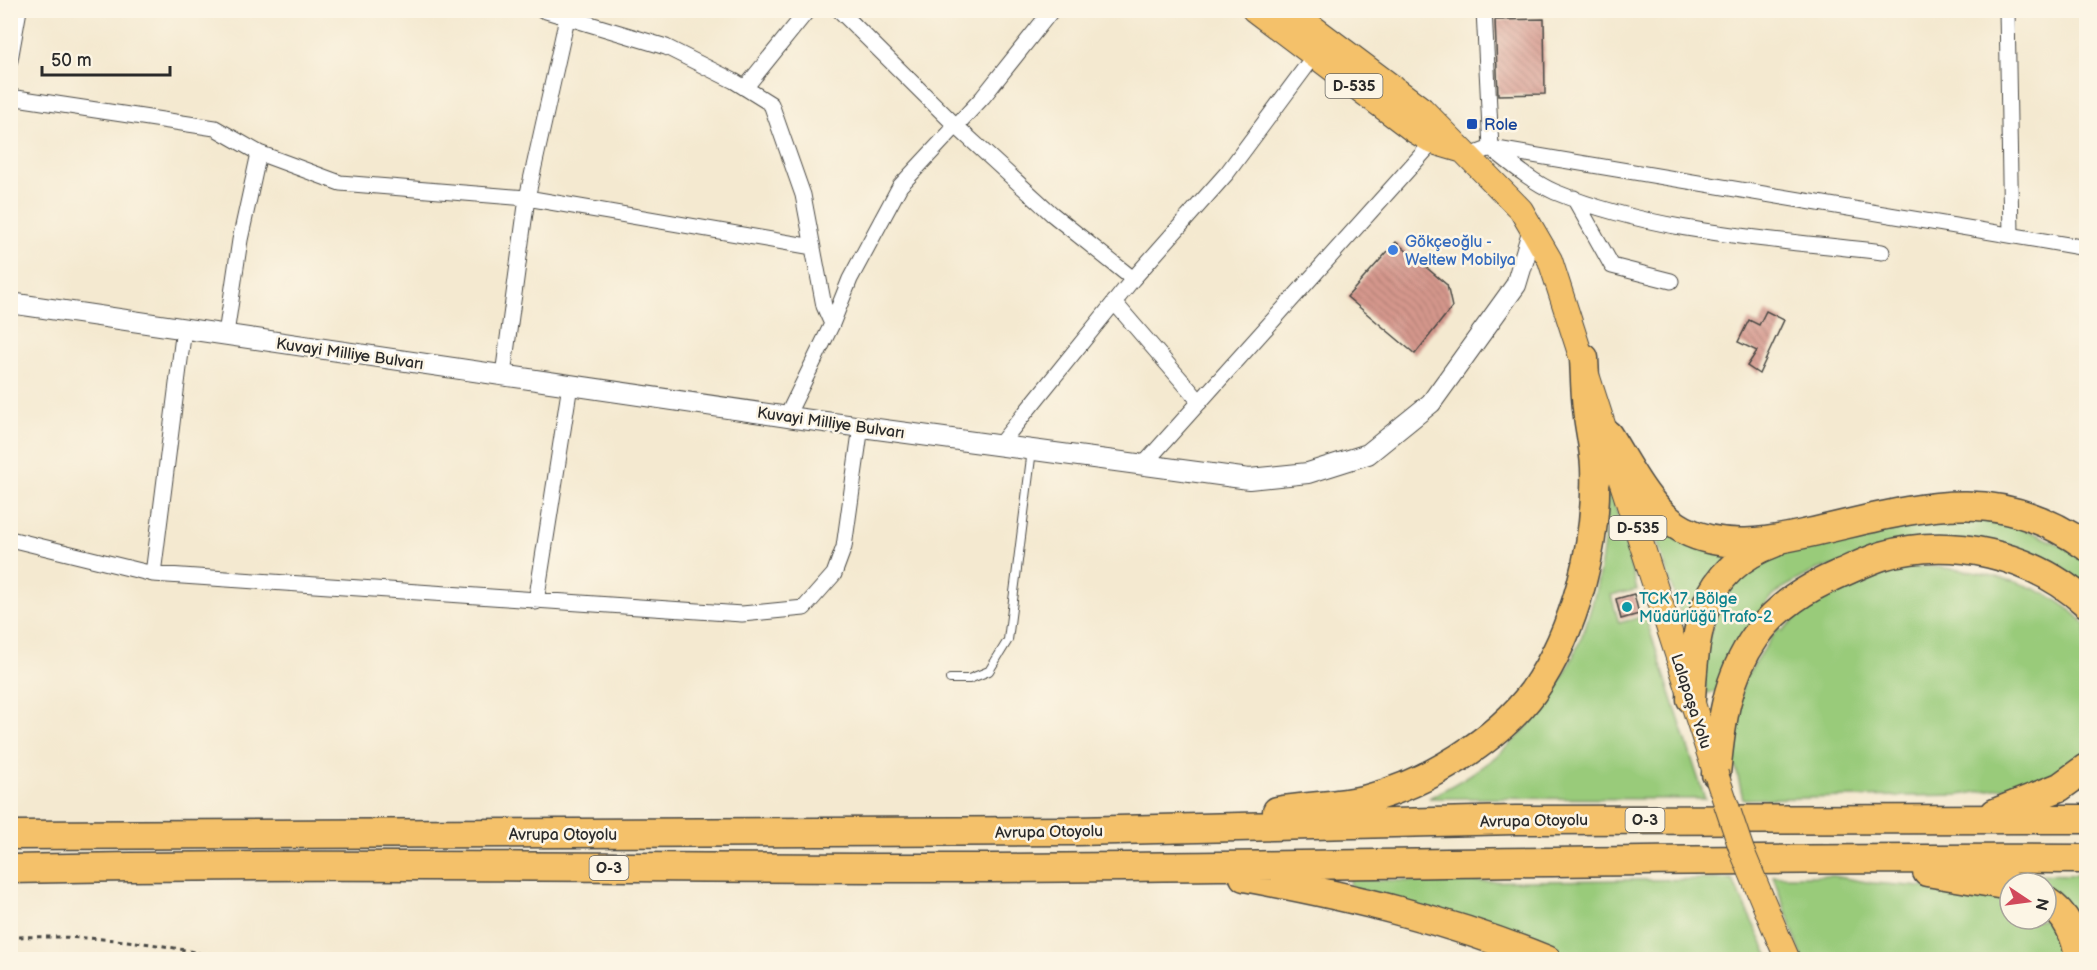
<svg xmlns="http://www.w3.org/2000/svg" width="2097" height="970" font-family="'Balsamiq Sans',sans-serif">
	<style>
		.green { fill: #99cb7a; stroke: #627b52; stroke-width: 1.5 }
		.building { fill: url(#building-back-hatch) }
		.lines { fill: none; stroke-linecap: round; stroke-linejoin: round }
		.service-casing { stroke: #494844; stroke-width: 10 }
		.minor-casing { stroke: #494844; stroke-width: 17 }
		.tertiary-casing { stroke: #494844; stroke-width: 22 }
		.primary-casing { stroke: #494844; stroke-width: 26 }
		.motorway-casing { stroke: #494844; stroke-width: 31 }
		.path { stroke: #494844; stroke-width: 3; stroke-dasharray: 4.5 4.5; stroke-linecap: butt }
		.service { stroke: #fff; stroke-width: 8 }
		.minor { stroke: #fff; stroke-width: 15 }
		.tertiary { stroke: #fff; stroke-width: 20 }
		.primary { stroke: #f4c16b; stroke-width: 24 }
		.motorway { stroke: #f4c16b; stroke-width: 28 }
		.primary-bridge-casing { stroke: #494844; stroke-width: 26; stroke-linecap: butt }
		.primary-bridge { stroke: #f4c16b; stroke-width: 24 }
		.transit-dot { fill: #1a4fb4; stroke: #fcf5e5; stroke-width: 2 }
		.shop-dot { fill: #3f7fe0; stroke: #fcf5e5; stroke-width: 2 }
		.culture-dot { fill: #0f9aa8; stroke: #fcf5e5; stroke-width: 2 }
		.labels { text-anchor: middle; stroke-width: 5; stroke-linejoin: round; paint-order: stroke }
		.shield { fill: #fcf5e5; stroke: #6a6863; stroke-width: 1.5 }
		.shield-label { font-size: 15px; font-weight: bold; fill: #2b2b2b }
		.transit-label { font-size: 16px; fill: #164399; stroke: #fcf5e5; text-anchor: start }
		.shop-label { font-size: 16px; fill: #366cbe; stroke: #fcf5e5; text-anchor: start }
		.street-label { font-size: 16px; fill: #2b2b2b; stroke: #fcf5e5 }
		.culture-label { font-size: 16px; fill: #0d838f; stroke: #fcf5e5; text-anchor: start }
	</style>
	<defs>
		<pattern id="building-back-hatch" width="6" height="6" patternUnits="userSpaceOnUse" patternTransform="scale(1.5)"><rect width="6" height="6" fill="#d6988d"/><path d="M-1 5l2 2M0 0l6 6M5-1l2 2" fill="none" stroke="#ae7c73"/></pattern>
	</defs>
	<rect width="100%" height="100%" fill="#fcf5e5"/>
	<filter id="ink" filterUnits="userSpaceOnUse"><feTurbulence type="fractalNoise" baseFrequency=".0167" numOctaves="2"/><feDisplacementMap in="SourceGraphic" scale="12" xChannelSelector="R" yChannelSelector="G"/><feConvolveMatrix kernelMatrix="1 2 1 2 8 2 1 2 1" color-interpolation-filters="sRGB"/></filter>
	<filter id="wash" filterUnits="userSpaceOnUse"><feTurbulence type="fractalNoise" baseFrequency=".008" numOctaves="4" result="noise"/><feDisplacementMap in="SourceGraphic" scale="24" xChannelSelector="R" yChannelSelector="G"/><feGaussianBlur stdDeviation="1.35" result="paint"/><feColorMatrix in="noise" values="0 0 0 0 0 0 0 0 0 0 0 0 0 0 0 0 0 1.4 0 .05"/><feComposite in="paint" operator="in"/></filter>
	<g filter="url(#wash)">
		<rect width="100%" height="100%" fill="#f4e9d0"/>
		<path class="green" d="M1607,474L1637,590L1611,595L1619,623L1645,616L1705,799L1429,798C1457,783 1486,767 1509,745C1585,675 1609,573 1607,474Z
			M1648,513L1739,551L1687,634Z
			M1988,513L2086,556V590L1996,541L1818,569L1783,588L1767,602L1718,692L1707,693L1703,675V655L1725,590L1765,556L1871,528Z
			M1925,566C1981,571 2048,581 2086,625V752L2073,764L2054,775L2031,783L1959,795L1743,799L1736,768H1732L1730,734L1745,678L1778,628L1782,631C1824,589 1866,572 1925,566Z
			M2008,874L2086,875V940L2046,892V883H2029L2008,876Z
			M1773,876H1834L1872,883L2010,894V919L2053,920L2069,959H1803Z
			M1350,879L1439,882L1732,879L1770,959H1573L1538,943L1350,887Z"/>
		<g id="blocks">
			<path class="building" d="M1544,19L1545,94L1498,95L1495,20Z
				M1396,242L1447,285L1452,307L1415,354L1347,297Z
				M1766,311L1784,320L1759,374L1747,366L1757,351L1738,342L1749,320L1759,325Z
				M1634,594L1639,614L1621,619L1616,599Z"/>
		</g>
	</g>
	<g filter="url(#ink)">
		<use href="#blocks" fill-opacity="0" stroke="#494844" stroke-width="1.5"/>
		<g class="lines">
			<g class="service-casing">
				<path id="service" d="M950,679H969L989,671L1008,640L1032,450"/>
			</g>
			<g class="minor-casing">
				<path id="minor" d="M543,10L666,47L734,81L771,104L803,195L824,306L832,324L787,416
					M839,10L956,126L1052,214L1133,279
					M1484,10L1491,148C1510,163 1532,182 1555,192C1657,234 1773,239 1882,252
					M2007,10L2011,235
					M10,60L19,10
					M745,88L808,10
					M10,97L215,128L259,153L340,183L527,198L813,247
					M1467,157L1491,148L2086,248
					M1574,198L1612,266L1671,281
					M1114,302L1200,402
					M832,324L850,279L900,186L983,97L1052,10
					M226,334L240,240L259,153
					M503,375L527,198L567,18
					M1000,444L1133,279L1227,173L1314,56
					M1144,464L1433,142
					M10,539L153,574L742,614L804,608L834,574L844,547L861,426
					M153,574L184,328
					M536,602L570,385"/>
			</g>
			<g class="tertiary-casing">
				<path id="tertiary" d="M10,303L795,418L1249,479L1308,473L1368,454L1431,403L1516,285L1533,229"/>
			</g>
			<g class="primary-casing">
				<path id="primary" d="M1254,10L1413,130L1433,142L1460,150
					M1290,10L1422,109L1521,210L1550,260L1715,772
					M1778,937L1788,960"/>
			</g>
			<g class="motorway-casing">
				<path id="motorway" d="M1608,435C1628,466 1649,512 1684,530C1722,550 1769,542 1808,533C1912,510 1991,479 2086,546
					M1691,699C1695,630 1700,570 1774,543
					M1716,774C1721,724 1726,678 1756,636C1777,606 1807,588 1839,574C1853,568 1867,561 1882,556C1951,536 2032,554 2086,603
					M1277,811C1307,806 1338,806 1367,799C1425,784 1497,741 1533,692C1576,630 1598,542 1595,467C1594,447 1589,428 1587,408C1585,392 1585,375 1584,358
					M1995,813L2060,787L2086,768
					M10,835L1077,831L1515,820L2086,819
					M10,869C337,862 664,869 991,868C1356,866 1721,857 2086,859
					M1927,872L2010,886
					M1244,877C1347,896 1450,920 1547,960
					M2046,901C2066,913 2077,937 2079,960"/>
			</g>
			<path class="path" d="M10,937C82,936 155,939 224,960"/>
			<use href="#service" class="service"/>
			<use href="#minor" class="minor"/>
			<use href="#tertiary" class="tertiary"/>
			<use href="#primary" class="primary"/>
			<use href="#motorway" class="motorway"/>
			<g class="primary-bridge-casing">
				<path id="primary-bridge" d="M1716,774L1742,851L1778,937"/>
			</g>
			<use href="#primary-bridge" class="primary-bridge"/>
		</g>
	</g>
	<rect class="transit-dot" x="1466" y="118" width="12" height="12" rx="3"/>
	<circle class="shop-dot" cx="1393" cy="250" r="6"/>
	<circle class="culture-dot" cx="1627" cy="607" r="6"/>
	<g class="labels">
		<g class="shield">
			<rect x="1325.5" y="74" width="57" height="24" rx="4.5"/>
			<rect x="1609.5" y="516" width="57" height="24" rx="4.5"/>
			<rect x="1625.5" y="808" width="39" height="24" rx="4.5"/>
			<rect x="589.5" y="856" width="39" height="24" rx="4.5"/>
		</g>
		<g class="shield-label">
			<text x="1354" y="91">D-535</text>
			<text x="1638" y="533">D-535</text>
			<text x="1645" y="825">O-3</text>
			<text x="609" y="873">O-3</text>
		</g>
		<g class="transit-label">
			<text x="1484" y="130">Role</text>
		</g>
		<g class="shop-label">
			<text x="1405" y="247">Gökçeoğlu -<tspan x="1405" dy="18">Weltew Mobilya</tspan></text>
		</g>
		<g class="street-label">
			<text transform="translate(350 353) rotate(8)" y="6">Kuvayi Milliye Bulvarı</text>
			<text transform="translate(831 422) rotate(8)" y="6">Kuvayi Milliye Bulvarı</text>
			<text transform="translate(1692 701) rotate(72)" y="6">Lalapaşa Yolu</text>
			<text transform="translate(1534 820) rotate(-1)" y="6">Avrupa Otoyolu</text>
			<text transform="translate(1049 831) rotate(-1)" y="6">Avrupa Otoyolu</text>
			<text x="563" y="840">Avrupa Otoyolu</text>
		</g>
		<g class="culture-label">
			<text x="1639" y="604">TCK 17. Bölge<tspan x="1639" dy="18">Müdürlüğü Trafo-2</tspan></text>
		</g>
	</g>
	<rect width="2097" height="970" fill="none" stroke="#fcf5e5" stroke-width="36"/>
	<g transform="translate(2028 901) rotate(103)"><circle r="28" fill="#fcf5e5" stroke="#a8a49b" stroke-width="1.5"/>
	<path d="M0-4.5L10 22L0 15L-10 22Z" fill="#d1495b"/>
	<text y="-9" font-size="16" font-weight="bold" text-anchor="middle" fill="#2b2b2b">N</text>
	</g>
	<path d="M42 66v9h128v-9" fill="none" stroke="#2b2b2b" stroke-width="3"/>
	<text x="51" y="66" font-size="18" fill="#2b2b2b" stroke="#fcf5e5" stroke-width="4.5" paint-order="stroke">50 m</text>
</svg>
